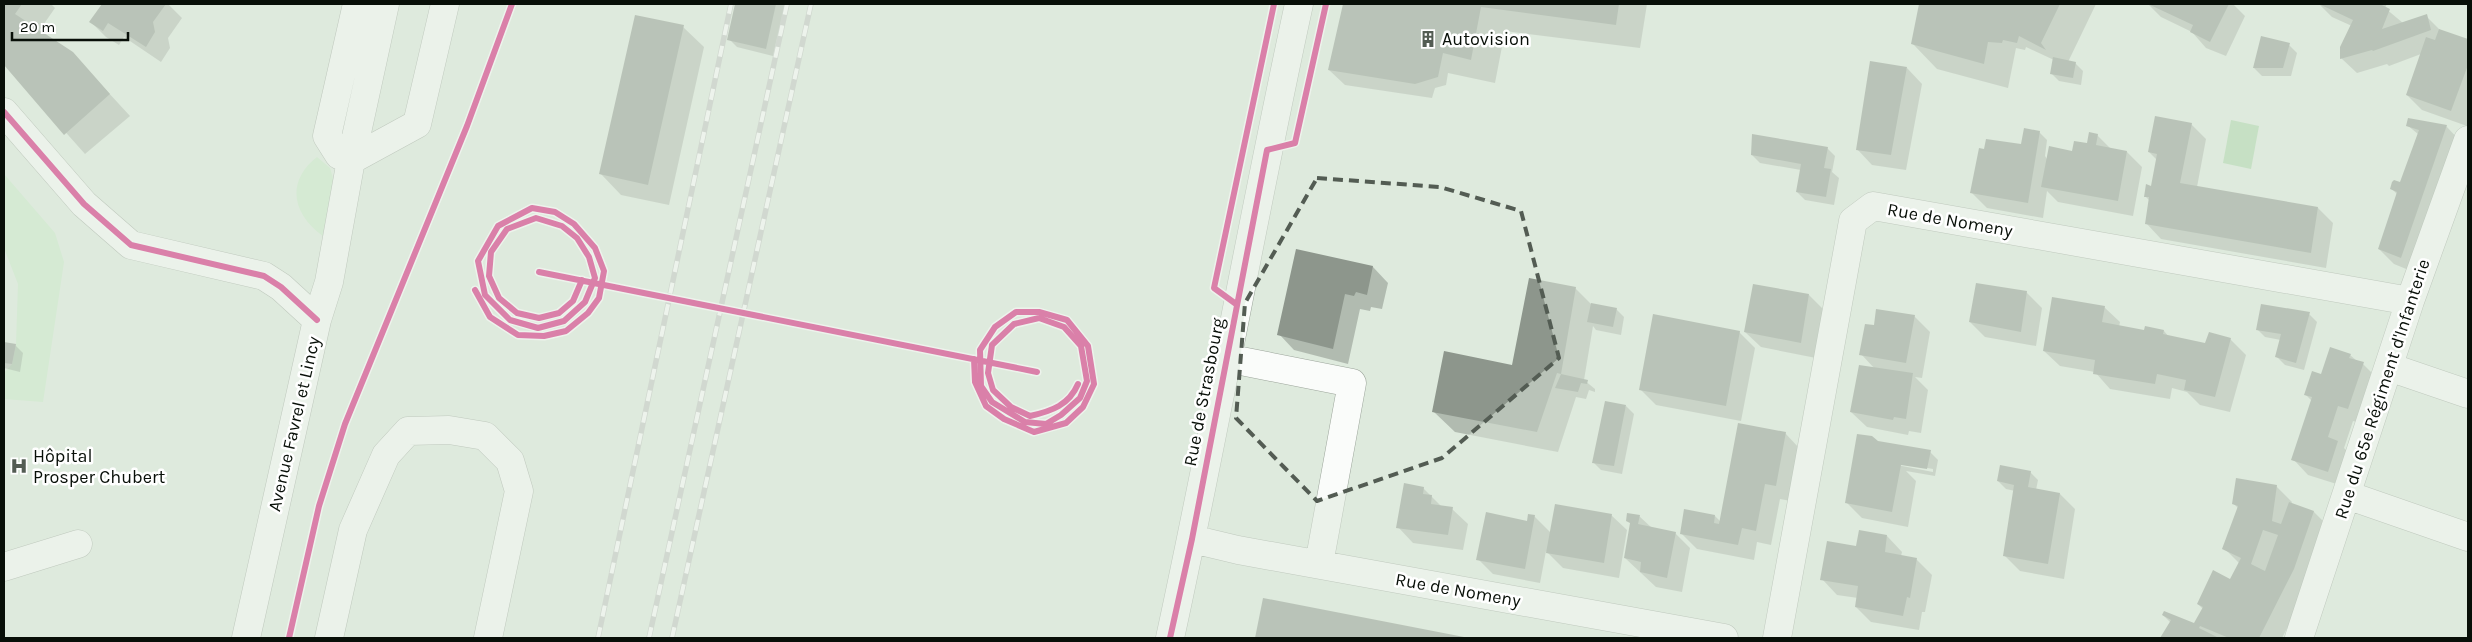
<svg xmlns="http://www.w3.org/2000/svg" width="2472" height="642" font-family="Karla,sans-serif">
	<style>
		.green { fill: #c9eac8 }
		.water { fill: #a8d6a7 }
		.shadow { fill: #0003; fill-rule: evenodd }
		.building { fill: #8d968c; fill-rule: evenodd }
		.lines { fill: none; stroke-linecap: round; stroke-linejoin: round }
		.minor-casing { stroke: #9ba49a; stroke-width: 29 }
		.minor { stroke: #fafcfa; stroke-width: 28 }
		.rail-casing { stroke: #c0c4c0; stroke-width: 5.5 }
		.rail { stroke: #fff; stroke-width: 4; stroke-dasharray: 11; stroke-linecap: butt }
		.cycleway-casing { stroke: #fff; stroke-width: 9 }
		.cycleway { stroke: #d6006c; stroke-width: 6 }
		.marked { fill: none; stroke: #535c53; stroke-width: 4; stroke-dasharray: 10 6; stroke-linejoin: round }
		.labels { text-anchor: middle; stroke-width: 5; stroke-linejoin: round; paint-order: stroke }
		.poi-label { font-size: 18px; fill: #080f08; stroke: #fff; text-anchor: start }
		.street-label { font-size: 18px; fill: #080f08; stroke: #fff }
	</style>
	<rect width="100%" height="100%" fill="#deeadd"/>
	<path class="green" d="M317,157L330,168L334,182L323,236C293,215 285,182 317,157Z
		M4,174L55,233L64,262L43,402L4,399V373L12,364L16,344L18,284L4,248Z"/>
	<path class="water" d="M2231,120L2259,126L2251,169L2223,163Z"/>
	<path class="shadow" d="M4,4H51L55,8L39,31L72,53L130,116L85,154L4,63Z
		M103,4H168L182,18L168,38L170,48L161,62L124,37L119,45L106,37L91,22Z
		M737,4H785L773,56L737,47L729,39Z
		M1344,4H1647L1640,48L1505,31L1495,83L1448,73L1446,85L1435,88L1432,98L1345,85L1329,70Z
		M1922,4H2096L2068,62L2075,63L2083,71L2081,85L2059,81L2051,73L2054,60L2026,47L2025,50L2016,48L2008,88L1937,69L1913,44Z
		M2148,4H2233L2245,16L2226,56L2206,48L2192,32L2161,17Z
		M2319,4H2387L2385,8L2403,23L2426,16L2442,32L2468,40L2467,126L2422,110L2407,95L2421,54L2389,66L2387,64L2357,73L2341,58L2352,26L2332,17Z
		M683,27L704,47L669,205L621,195L601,174Z
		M2262,37L2289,45L2297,53L2291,76H2262L2254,68Z
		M1907,68L1922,84L1906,170L1872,165L1857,149Z
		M2191,124L2206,139L2197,187L2318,208L2333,223L2326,268L2161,239L2146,223L2150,201L2145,196L2152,187L2157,160L2149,152Z
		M2407,125L2446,126L2461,142L2416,273L2394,264L2379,249L2397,194L2392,189L2401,184L2418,134Z
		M2039,132L2047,140L2045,156L2047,159L2073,152L2088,145L2097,135L2111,149L2127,152L2142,167L2133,216L2058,202L2047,191L2043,218L1987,208L1972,193Z
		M1827,148L1835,156L1832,172L1839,178L1834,205L1805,200L1797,192L1801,170L1760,163L1752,155Z
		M1297,251L1373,267L1388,283L1382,309L1371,307L1370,311L1360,309L1348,364L1294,350L1279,334Z
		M1575,288L1591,304L1616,309L1624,317L1621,335L1596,330L1593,326L1584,380L1595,389V392L1589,390L1586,399L1576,397L1558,452L1455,432L1434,412L1513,366Z
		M2026,292L2042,308L2036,346L1985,337L1970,322Z
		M1809,295L1824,310L1816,358L1761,347L1745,332Z
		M2104,307L2120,322L2119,327L2145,332L2164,331L2169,337L2206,345L2230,339L2246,355L2230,412L2200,405L2187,392L2172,388L2170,399L2110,389L2095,372L2060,366L2044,351Z
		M2309,314L2317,322L2304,370L2285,365L2277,357L2281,340L2265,337L2257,329Z
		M1914,316L1930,332L1922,378L1915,377L1928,390L1921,433L1909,431L1908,435L1867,427L1851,412L1875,369L1861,354L1875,326Z
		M1739,332L1755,348L1741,421L1656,405L1640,389Z
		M4,344L15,345L23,353L20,372L4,368Z
		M2350,355L2357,361L2363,364L2378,379L2363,424L2353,421L2344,448L2353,457L2343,486L2308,475L2293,459L2312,401L2305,394L2322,376Z
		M1626,406L1634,414L1622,474L1601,470L1593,462Z
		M1785,433L1800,449L1791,501L1780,499L1771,545L1757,542L1754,560L1697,549L1682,534L1715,516L1721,522Z
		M1858,435L1872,437L1878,442L1930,452L1938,460L1935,476L1906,471L1916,481L1908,527L1862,518L1846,502ZM1861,456L1933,469V472L1861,458Z
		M2030,472L2038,480L2036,490L2060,494L2075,509L2064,579L2020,571L2004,555L2015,491L2006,489L1998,481Z
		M2276,486L2292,502L2291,504L2314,512L2329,527L2309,585L2282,638H2162L2171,623L2163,615L2195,625L2203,609L2198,604L2230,580L2240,564L2224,548L2238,508L2233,503Z
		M1423,488L1442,507L1452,509L1468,524L1463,550L1413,543L1398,527Z
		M1611,515L1627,530L1619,578L1563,568L1546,551L1540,583L1493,574L1478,559L1534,516L1551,533Z
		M1639,516L1652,528L1675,533L1690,548L1682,592L1656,587L1625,558Z
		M1887,536L1902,552L1901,556L1916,559L1932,575L1925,612H1922L1919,630L1871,622L1856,607L1858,598L1837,595L1822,579L1857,548Z
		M1264,599L1462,638H1256Z"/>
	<path class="building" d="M4,4H22L15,14L73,52L110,94L64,135L4,65Z
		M102,4H166L153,22L155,32L146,47L108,23L103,31L89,22Z
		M735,4H776L766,49L727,40Z
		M1343,4H1619L1616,25L1481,7L1471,60L1443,53L1438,77L1415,84L1328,70Z
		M1919,4H2060L2041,43L2046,50L2019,36L2017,43L2003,40L2002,43L1988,42L1984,64L1911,44Z
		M2148,4H2229L2210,42L2190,32L2193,25Z
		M2319,4H2380L2390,9L2382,29L2427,14L2431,30L2373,51L2372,50L2340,59V47L2353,20Z
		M635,15L684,25L648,185L599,174Z
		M2439,29L2468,39V65L2451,111L2406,95L2426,37L2435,40Z
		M2261,36L2290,43L2283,68H2253Z
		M2053,57L2076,62L2073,78L2050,74Z
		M1870,61L1907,67L1891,155L1856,150Z
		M2155,116L2192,123L2180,183L2318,207L2311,253L2145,224L2149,197H2144L2146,184L2151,186L2157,154L2148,152Z
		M2408,118L2447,125L2401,258L2378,249L2397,192L2390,189L2392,182L2394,180L2400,182L2419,130L2406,126Z
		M2024,128L2040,131L2028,203L1970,193L1979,148L1984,149L1986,139L2021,144Z
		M2089,132L2098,134L2096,145L2127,151L2118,201L2041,187L2049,146L2072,151L2074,141L2087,143Z
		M1752,134L1828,147L1824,168L1831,169L1826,197L1796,192L1801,164L1751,155Z
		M1296,249L1373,266L1367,295L1356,292L1354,296L1345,294L1333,349L1277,335Z
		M1529,278L1576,287L1561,374L1557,373L1537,432L1432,412L1444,351L1512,365Z
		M1976,283L2027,291L2021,332L1969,322Z
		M1753,284L1809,294L1801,343L1744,332Z
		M2052,297L2105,306L2102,322L2144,330L2145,326L2164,330L2163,334L2205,343L2209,332L2231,338L2215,397L2184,390L2186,380L2157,374L2155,384L2093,374L2095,360L2043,351Z
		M1591,303L1617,308L1613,327L1587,322Z
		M2261,304L2310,312L2296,363L2275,357L2281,334L2256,330Z
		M1876,309L1915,315L1906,363L1859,355L1865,324L1874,325Z
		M1653,314L1740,331L1726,406L1639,390Z
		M4,342L16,344L12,364L4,363Z
		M2330,347L2351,354L2349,358L2364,362L2348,409L2338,406L2328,437L2338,441L2328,472L2291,460L2312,397L2304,395L2312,371L2321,374Z
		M1859,365L1913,373L1906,419L1894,417L1893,420L1850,412Z
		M1561,374L1588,380L1587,384L1581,383L1578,392L1555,388Z
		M1605,401L1626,405L1614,466L1592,463Z
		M1738,423L1786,432L1776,486L1765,484L1756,531L1742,528L1738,545L1680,534L1684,509L1715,515L1714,523L1719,524Z
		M1857,434L1872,436L1878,441L1931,450L1927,469L1901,465L1892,512L1845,503Z
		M2000,465L2031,471L2028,487L2060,493L2048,564L2003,556L2014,485L1997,481Z
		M2236,478L2277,485L2272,521L2281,524L2289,502L2314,511L2294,569L2259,638H2229L2200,626L2199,628L2219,638H2160L2171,620L2162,615L2164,611L2194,623L2203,607L2197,604L2213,570L2230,579L2241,558L2222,549L2238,506L2232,504ZM2263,530L2278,535L2265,571L2251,564Z
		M1404,483L1424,487L1423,494L1432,495L1431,504L1453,507L1448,535L1396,528Z
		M1555,504L1612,514L1604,563L1546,553Z
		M1486,512L1527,521L1528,514L1535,515L1525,569L1476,560Z
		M1627,513L1640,515L1638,524L1676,532L1667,578L1640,572L1641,562L1624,558L1630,523L1626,521Z
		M1859,530L1887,535L1885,552L1917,558L1910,598L1907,597L1903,616L1855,607L1858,586L1820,580L1827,541L1856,546Z
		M1263,598L1464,637V638H1255Z"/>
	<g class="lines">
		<g class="minor-casing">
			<path id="minor" d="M357,4L327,136L339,155L351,160L417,124L445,4
				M4,112L84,204L131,245L264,276L281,287L317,320
				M1226,358L1352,383L1319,564
				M2389,367L2468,394
				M2347,495L2468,537
				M1192,539L1238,550L1724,638
				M4,567L78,544
				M246,638L317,320L329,282L351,160L385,4
				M329,638L353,530L386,455L408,431L449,430L485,436L510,461L519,491L488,638
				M1170,638C1216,427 1253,215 1299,4
				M1777,638L1853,221L1873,206L2410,301
				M2299,638L2410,301L2468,140"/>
		</g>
		<use href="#minor" class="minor"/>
		<g class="rail-casing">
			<path id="rail" d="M598,638L731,4
				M649,638L787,4
				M672,638L811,4"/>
		</g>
		<use href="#rail" class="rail"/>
		<g class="cycleway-casing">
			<path id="cycleway" d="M4,112L84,204L131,245L264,276L281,287L317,320
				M539,272L1037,372
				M475,290L490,317L518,335L544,336L566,331L588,313L599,298L604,271L595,248L574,224L555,212L532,208L498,226L478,261L485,295L510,320L538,328L564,321L585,302L595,278L589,257L577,238L562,226L536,218L507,229L491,252L489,276L499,298L517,313L539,318L559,313L573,301L582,280
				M1236,304L1214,288L1274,4
				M974,359L975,382L986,406L1004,419L1034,432L1066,423L1083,407L1094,384L1088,346L1067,320L1039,312H1016L995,327L980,350L981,386L992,402L1025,422L1046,424L1061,415L1080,398L1087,381L1081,346L1064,327L1039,318L1014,324L992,345L988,373L993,390L1011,407L1030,416C1052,411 1069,405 1078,384
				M289,638L319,506L345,424L467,126L512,4
				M1170,638L1192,539L1267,150L1295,143L1326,4"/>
		</g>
		<use href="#cycleway" class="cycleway"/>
	</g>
	<path d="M0 0H2472V642H0ZM1317,178L1440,187L1521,211L1559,358L1442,458L1317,501L1236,418L1245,303Z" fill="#deeadd" fill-opacity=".55" fill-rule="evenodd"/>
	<path class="marked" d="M1317,178L1440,187L1521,211L1559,358L1442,458L1317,501L1236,418L1245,303Z"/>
	<defs>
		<g id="building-bare" transform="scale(1.35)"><path d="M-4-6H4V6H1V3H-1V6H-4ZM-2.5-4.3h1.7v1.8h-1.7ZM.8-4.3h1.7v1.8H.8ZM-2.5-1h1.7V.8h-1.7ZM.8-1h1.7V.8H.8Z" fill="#535c53" stroke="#fff" stroke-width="2.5" paint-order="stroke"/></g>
		<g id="hospital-bare" transform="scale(1.35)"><path d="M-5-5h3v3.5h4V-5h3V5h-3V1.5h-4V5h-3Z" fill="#535c53" stroke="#fff" stroke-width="2.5" paint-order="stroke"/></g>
	</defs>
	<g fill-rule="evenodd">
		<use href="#building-bare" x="1428" y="39"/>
		<use href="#hospital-bare" x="19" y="466"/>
	</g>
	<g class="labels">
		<g class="poi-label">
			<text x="1442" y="45">Autovision</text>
			<text x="33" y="462">Hôpital<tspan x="33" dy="21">Prosper Chubert</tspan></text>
		</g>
		<g class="street-label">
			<text transform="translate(1950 220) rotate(10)" y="6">Rue de Nomeny</text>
			<text transform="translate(2382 389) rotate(-72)" y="6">Rue du 65e Régiment d'Infanterie</text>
			<text transform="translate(1204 392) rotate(-79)" y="6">Rue de Strasbourg</text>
			<text transform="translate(294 424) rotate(-77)" y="6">Avenue Favrel et Lincy</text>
			<text transform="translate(1458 590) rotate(10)" y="6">Rue de Nomeny</text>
		</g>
	</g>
	<rect width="2472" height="642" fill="none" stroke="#080f08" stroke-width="10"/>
	<path d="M12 32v8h116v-8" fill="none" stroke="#080f08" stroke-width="2.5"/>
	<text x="20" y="32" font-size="15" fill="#080f08" stroke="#ffffff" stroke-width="4" paint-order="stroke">20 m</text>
</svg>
